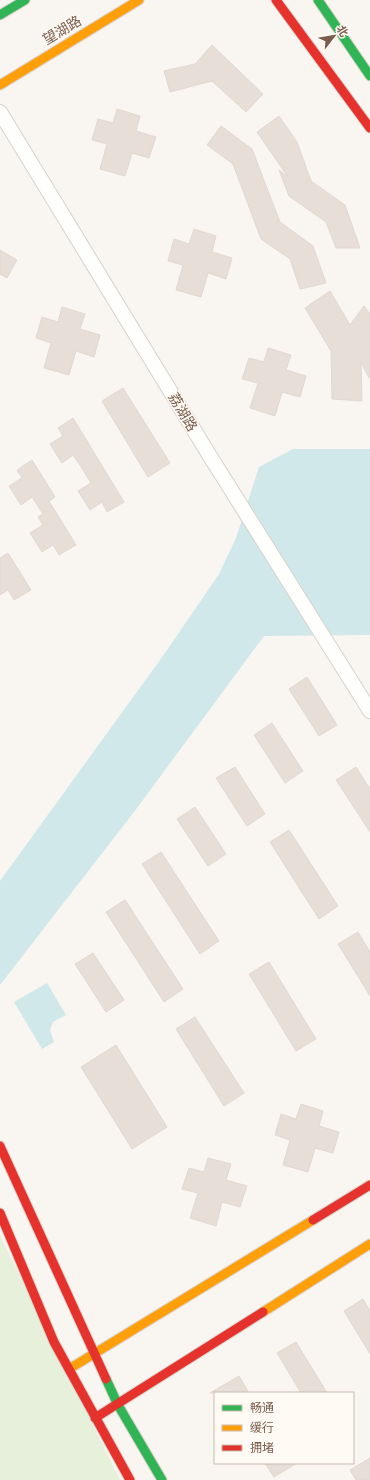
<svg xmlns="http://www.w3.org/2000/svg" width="370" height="1480" font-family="Karla,'Noto Sans SC',sans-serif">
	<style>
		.green { fill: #e7f0db }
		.water { fill: #d0e8ea }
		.building { fill: #e6ded7; stroke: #e2d8d2 }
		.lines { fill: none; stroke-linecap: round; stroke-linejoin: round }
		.street-casing { stroke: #d7d1cb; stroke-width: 16 }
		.fast-casing { stroke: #d9d2cb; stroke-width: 11 }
		.slow-casing { stroke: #d9d2cb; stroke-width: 11 }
		.jam-casing { stroke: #d9d2cb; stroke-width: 11 }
		.street { stroke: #fefefd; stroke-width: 14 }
		.fast { stroke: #30b455; stroke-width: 9 }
		.slow { stroke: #ff9f0a; stroke-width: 9 }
		.jam { stroke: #e5322d; stroke-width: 9 }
		.labels { text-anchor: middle; stroke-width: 3; stroke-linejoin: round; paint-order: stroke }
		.street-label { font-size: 14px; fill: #7a5c4d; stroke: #fffaf3 }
	</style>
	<rect width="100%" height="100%" fill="#f9f5f0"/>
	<path class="green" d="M0,1235L120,1480H0Z"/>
	<path class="water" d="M293,449H370V635L264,636L134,812L0,985V881L165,653L219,574L236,538L259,467Z
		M47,983L66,1015L53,1022L50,1030L54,1042L42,1049L14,1002Z"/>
	<path class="building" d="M212,45L263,94L246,112L212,81L170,92L164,71L195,64Z
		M117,109L140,116L136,131L156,137L149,158L132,153L125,176L100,169L107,144L92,140L98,119L113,123Z
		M279,116L297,142L311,181L345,205L360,248H336L326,222L289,196L279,170L288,177L257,132Z
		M221,126L252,149L280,222L313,246L326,283L300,289L290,259L261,239L233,164L207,145Z
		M194,229L216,236L212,252L232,258L226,279L208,273L201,297L176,290L183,265L168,261L174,239L189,244Z
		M0,250L17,260L7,278L0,274Z
		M330,291L350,325L364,306L370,314V379L361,363L362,401L332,399L331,351L305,308Z
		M62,307L85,314L80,329L100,335L94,357L76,351L69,375L44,368L51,343L36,338L42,317L58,322Z
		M268,348L291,355L286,370L306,376L300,397L282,392L275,416L250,408L258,383L242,379L249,358L264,362Z
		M123,388L170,463L148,477L102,401Z
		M73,418L124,502L107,512L102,502L90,510L78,491L91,483L80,465L73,455L62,463L50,444L63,436L58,428Z
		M32,460L55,497L49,501L76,545L59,555L53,545L42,552L30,533L43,525L38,517L43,514L32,497L21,505L9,486L22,478L17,470Z
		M8,553L31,590L14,600L8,590L0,595V558Z
		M307,677L337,725L319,736L289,689Z
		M272,723L303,771L285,783L254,735Z
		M235,767L265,814L247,826L216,778Z
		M356,767L370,789V832L336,780Z
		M195,807L226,854L208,866L177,819Z
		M289,830L338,906L319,919L270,842Z
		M161,852L219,941L200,954L142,864Z
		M125,900L183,989L164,1002L106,912Z
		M358,932L370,952V996L338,944Z
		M93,953L124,1000L106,1012L75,964Z
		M269,962L316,1039L296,1051L249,974Z
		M195,1017L244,1093L224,1106L176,1029Z
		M116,1045L167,1127L132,1149L81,1067Z
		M301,1104L323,1111L319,1126L339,1132L333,1153L315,1148L308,1172L283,1165L290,1140L275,1135L281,1114L296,1119Z
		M208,1158L231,1164L226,1180L247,1186L240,1207L222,1202L216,1226L190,1218L198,1193L182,1189L189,1168L204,1172Z
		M363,1299L370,1311V1354L344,1311Z
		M296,1342L327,1393H301L277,1353Z
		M239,1376L249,1393H210Z
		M370,1458V1480H356L350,1470Z
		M265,1463H297L274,1477Z"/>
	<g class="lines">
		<g class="street-casing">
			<path id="street" d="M0,112L208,453L370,711"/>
		</g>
		<g class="fast-casing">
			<path id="fast" d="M318,0L370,76
				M0,15L25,0
				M106,1379L118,1405L162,1480"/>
		</g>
		<g class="slow-casing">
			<path id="slow" d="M0,85L139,0
				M263,1312L370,1244
				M69,1369L313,1220"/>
		</g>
		<g class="jam-casing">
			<path id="jam" d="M276,0L370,128
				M0,1146L106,1379
				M0,1213L54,1342L130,1480
				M313,1220L370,1185
				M95,1418L263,1312"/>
		</g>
		<use href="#street" class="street"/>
		<use href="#fast" class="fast"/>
		<use href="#slow" class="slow"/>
		<use href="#jam" class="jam"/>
	</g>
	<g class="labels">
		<g class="street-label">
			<text transform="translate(62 30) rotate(-31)" y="5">望湖路</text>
			<text transform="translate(183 412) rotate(59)" y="5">荔湖路</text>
		</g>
	</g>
	<rect x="214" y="1392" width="140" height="72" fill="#fffaf3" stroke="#cabbb1"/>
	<rect x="222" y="1405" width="20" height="6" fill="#30b455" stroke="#cabbb1"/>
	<text x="250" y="1412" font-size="12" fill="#7a5c4d">畅通</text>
	<rect x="222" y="1425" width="20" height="6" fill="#ff9f0a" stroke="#cabbb1"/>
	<text x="250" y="1432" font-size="12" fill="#7a5c4d">缓行</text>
	<rect x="222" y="1445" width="20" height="6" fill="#e5322d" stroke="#cabbb1"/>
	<text x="250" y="1452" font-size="12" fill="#7a5c4d">拥堵</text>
	<g transform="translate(334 36) rotate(59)" stroke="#fffaf3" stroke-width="3" paint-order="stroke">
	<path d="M0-3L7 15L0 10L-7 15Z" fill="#7a5c4d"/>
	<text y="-6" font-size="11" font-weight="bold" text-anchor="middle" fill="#7a5c4d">北</text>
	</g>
</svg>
